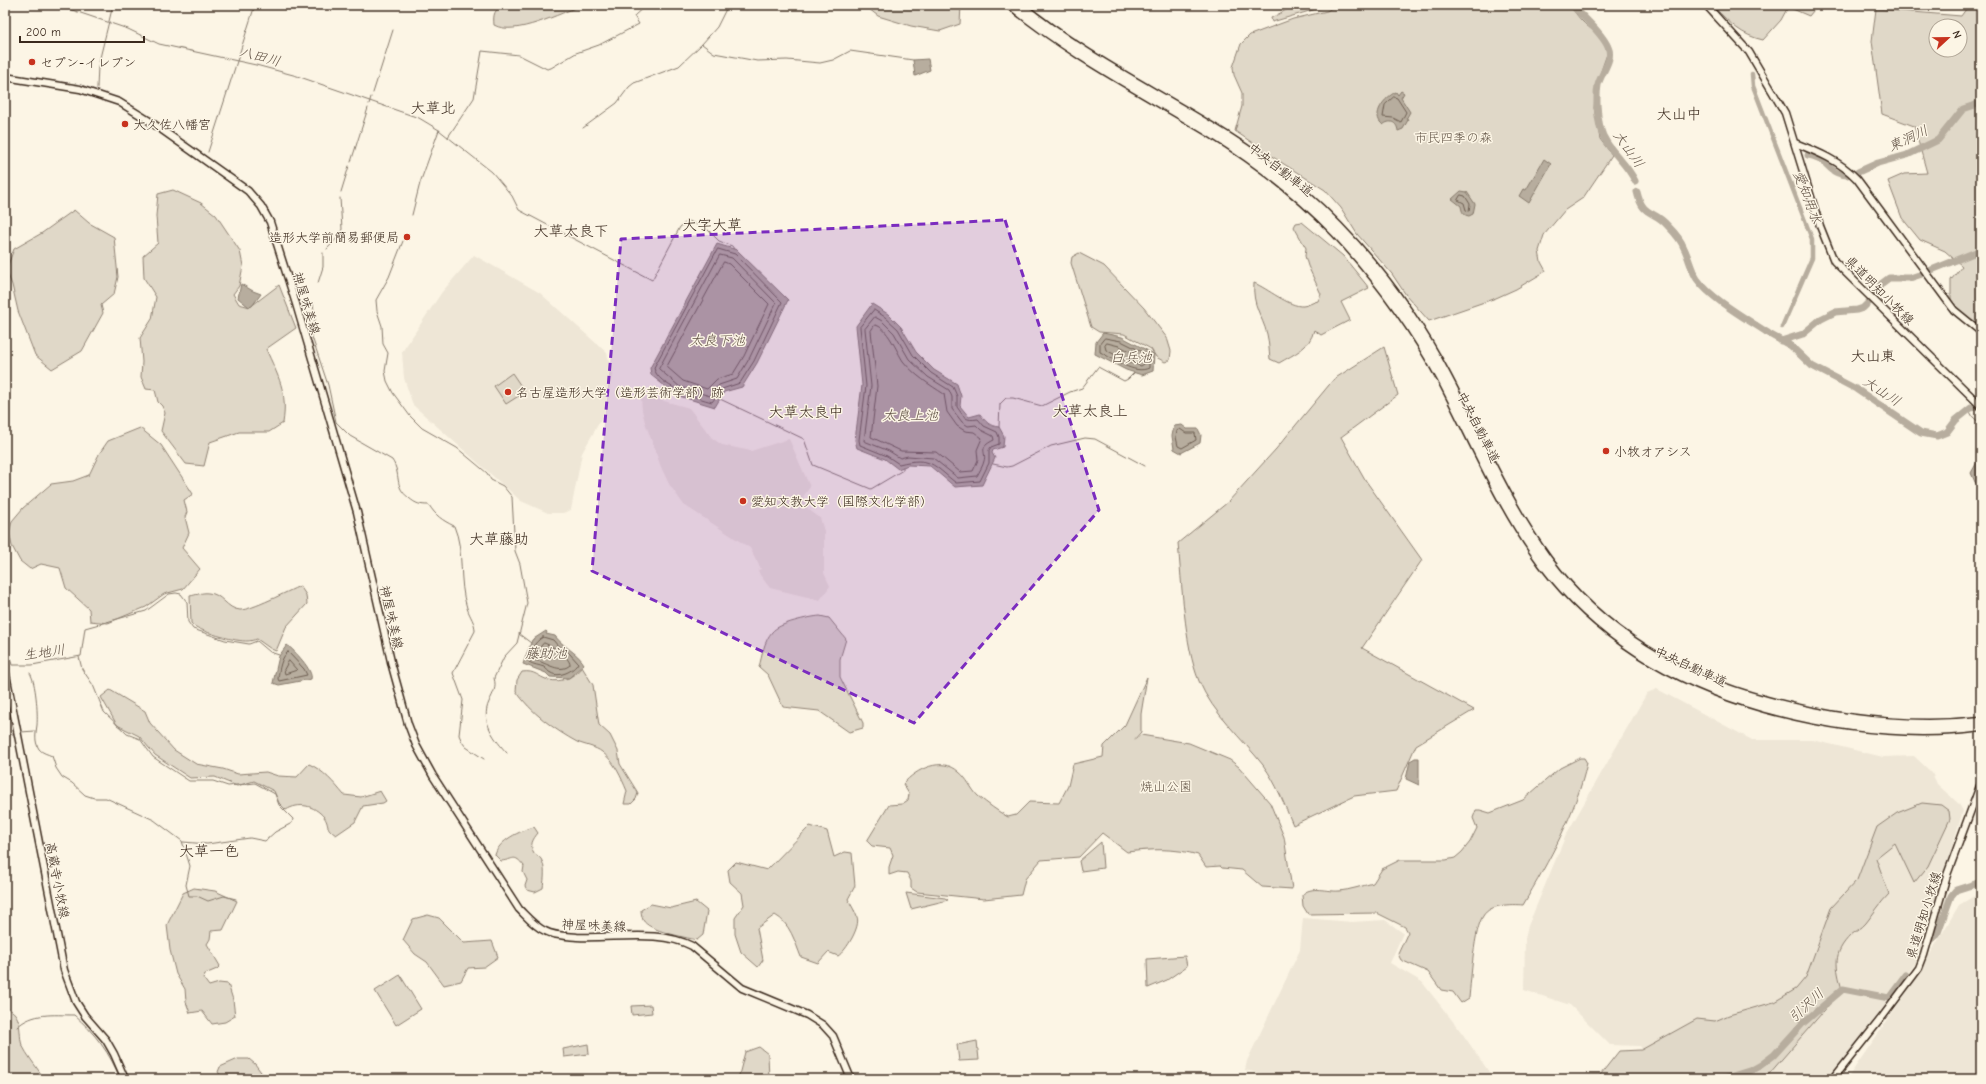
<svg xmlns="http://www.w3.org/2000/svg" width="1986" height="1084" font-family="'Comic Neue','Klee One',sans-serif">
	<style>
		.built { fill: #eee6d6 }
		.green { fill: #e0d8c8; stroke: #8e8173; fill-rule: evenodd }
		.water { fill: #b7ad9e; stroke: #85796b }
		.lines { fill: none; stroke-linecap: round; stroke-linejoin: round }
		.shore { stroke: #6d5e51; stroke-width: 1 }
		.stream { stroke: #85796b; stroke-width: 1 }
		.canal { stroke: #b7ad9e; stroke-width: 4.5 }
		.river { stroke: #b7ad9e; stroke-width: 7 }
		.secondary-casing { stroke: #3b2a1e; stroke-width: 9 }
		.highway-casing { stroke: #3b2a1e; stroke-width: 11 }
		.secondary { stroke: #fcf5e5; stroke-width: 6 }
		.highway { stroke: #fcf5e5; stroke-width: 8 }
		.marked { fill: #7b2cbf; fill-opacity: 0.2; stroke: #7b2cbf; stroke-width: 3; stroke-dasharray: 8 5; stroke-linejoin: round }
		.poi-dot { fill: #c8321e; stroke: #fcf5e5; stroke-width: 1.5 }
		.labels { text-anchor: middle; stroke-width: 3; stroke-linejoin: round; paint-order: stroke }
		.poi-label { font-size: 13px; fill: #3b2a1e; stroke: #fcf5e5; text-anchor: start }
		.park-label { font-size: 13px; fill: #645648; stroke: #fcf5e5 }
		.street-label { font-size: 13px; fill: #3b2a1e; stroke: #fcf5e5 }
		.water-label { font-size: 14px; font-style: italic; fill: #605144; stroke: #fcf5e5 }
		.quarter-label { font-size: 15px; fill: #3b2a1e; stroke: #fcf5e5 }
	</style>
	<rect width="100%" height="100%" fill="#fcf5e5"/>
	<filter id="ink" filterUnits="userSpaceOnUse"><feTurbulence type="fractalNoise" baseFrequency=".025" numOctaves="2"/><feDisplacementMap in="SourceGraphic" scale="8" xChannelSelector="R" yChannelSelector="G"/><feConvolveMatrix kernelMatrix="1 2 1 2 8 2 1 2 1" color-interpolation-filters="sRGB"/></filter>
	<g filter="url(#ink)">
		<path class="built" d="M474,255L540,293L607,353L612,375L604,414L582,453L571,510L563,513H548L521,501L413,405L404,378L402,352L442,292Z
			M643,395L689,408L712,438L722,445L751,451L789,439L810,487L803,497L808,509L820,518L824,531V573L830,586L820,600L770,588L760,575L758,570L761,569L750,548L684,505L669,484L661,467L645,422L642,410L641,397Z
			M1657,689L1752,740H1813L1883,757L1914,756L1932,773L1937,784L1959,804L1963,811L1917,961L1846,1058L1827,1079H1661L1640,1046L1610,1045L1570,1005L1524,990L1525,939L1528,926L1566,835L1647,693Z
			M1981,892V1079H1847L1913,983L1959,905Z
			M1303,918L1352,922L1385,920L1403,933L1390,963L1422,982L1462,1033L1489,1072L1499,1079H1282L1245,1070L1247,1061L1300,950Z"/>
		<path class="green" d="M504,5H583C560,13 515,37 494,25C493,14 494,10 504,5Z
			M864,5H961L960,24L940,31L911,26L878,16Z
			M1306,5H1330L1272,22L1271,18L1288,9Z
			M1336,5H1569C1574,11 1578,17 1583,22C1592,31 1607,39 1607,54L1596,85L1594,108L1600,139L1612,155L1583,198L1565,210L1544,235L1539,251L1541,262L1546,271L1516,289L1496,298L1429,321L1406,295L1392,274L1357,234L1341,208L1325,190L1276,159L1235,131L1242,106V93L1234,75L1233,67L1241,44L1250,35L1293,19L1327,11Z
			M1715,5H1818L1809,16L1788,7L1781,20L1763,40C1741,35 1731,24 1715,8Z
			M1969,5H1981V324L1965,316L1951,305V280L1962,266L1945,251L1920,240L1902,218L1888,181L1904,174L1927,173L1914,126L1882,114L1872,41L1876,9L1961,16ZM1936,26H1960V50H1936Z
			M173,190L201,203L216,215L240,251L243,266L239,286L233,294L239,304L250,307L279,285L296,328L266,349C278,376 288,392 283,423L269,432H239L210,442L204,466L186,464L161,431L165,413L162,406L158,402L155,390L146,389L141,377L142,362L140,338L152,319L156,297L144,278L143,256L158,243L156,216L158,194Z
			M74,210L89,223L114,237L118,277L114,294L101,305L103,313L82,351L52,369L35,355L18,311L12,285L6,270L14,249L42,233Z
			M1302,222L1343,256L1369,288L1341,302L1350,320L1321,335L1314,330C1310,348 1294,354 1279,363L1270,359C1269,351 1269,342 1267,334C1262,315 1252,306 1254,283C1267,288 1289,307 1303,306C1307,306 1313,302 1318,301L1321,294L1308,266L1305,256L1306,248L1294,227L1296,223Z
			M1079,253L1104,266L1144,308L1167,338L1171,351L1170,360L1165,362L1156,357L1151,349L1124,334L1099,332L1091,327L1071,263L1072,257Z
			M1384,347L1398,395L1341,437L1366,481L1422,560L1362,648L1474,710L1416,745L1396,791L1354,796L1293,825C1284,804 1277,784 1263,765C1242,738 1213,714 1199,681C1184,645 1182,583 1178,543L1228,502L1276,449L1334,379Z
			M512,373L525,392L506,404L494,386Z
			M140,428L161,445L193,494L184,500L187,512L185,517L189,533L182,548L200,569L183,589L164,594L146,607L108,623L90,621L89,609L66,588L60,568L41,564L30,569L20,561L12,546L9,533L12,521L23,508L51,484L73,481L89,475L99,454L108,441Z
			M300,586L306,595L307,604L286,627L276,651L271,649L257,639C254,640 250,641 248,641C237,642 196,631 191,623L190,596C196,595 203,592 208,593C222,593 226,609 240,610C252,610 288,591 300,586Z
			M820,616L829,618L846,639L840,659V677L863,723V728L849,732L819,711L783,707L768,675L759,667C762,656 764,641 772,632C779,623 809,617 820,616Z
			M582,667L593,685L599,725L610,735L618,751L620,764L638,793L636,799L631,804H624L627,791C621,777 615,762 602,752C596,747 584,745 577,742C555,730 530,712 516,691L517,680L522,672C536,670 537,677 549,680C562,683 574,677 582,667Z
			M1147,677L1141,714V732L1134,740L1141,735L1189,743L1230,760L1239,767L1270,803L1284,837L1292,889L1262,887L1242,870L1222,868L1220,866L1206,867L1198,855C1175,848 1151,849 1127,852L1102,833L1079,857L1041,860L1025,879L1021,895L984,899L917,892L911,888V881L907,873L898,872L889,875V867L893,855L890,848L872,846L867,841L889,805L902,804L908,800L909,794L903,784C916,769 942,756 959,772C967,778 971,789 978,796C988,804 997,811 1008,817L1016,815L1029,802L1059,803L1068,786L1073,764L1103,757L1104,746L1125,725Z
			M110,690L145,711L150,723L174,750L196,764L223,769L238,774L266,772L278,776L297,777L309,764C323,770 334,783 344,795L361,797L380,791L386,801L383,803L363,806L355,822L336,835C324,827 330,825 324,817C314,805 299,802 286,810L279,803L274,791L254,781L237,786L215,777L190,778L155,755L139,736L117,725L101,697Z
			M1580,758H1584L1587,763C1576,813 1549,861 1523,905C1511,904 1490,904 1483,916C1474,929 1471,979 1469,998L1461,1003L1453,992L1441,990L1428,972L1401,960L1398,954L1408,932L1405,927L1377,913L1308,914L1303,906L1302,895C1311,885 1327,892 1339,891C1350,890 1362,886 1373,883L1382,869L1400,860H1446L1455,858L1462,852L1470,842L1477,828L1473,818L1476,810H1480L1490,813L1523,800L1560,768Z
			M1922,803L1941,805L1949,811L1950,819L1928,866L1914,883L1895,843L1876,858L1889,894C1880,903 1874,913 1866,923C1862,928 1856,931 1851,935C1832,954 1836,966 1842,990L1769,1074L1739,1079H1597L1619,1051L1641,1050L1697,1019L1715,1021L1729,1015L1774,1002L1796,989L1806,977L1831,908L1857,880L1877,827L1897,813Z
			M810,826L827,831L834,857L845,852L852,853L855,886L848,899C851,905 855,911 857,917C861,926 846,951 838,956L828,952L818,963L801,957C795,942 790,923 775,915L757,928L763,960L758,967L741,952L735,934V918L744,905L742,893L730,882L728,870L736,862L767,870Z
			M534,827L538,833C533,839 529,845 534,853C536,855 540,857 541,859C546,867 544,879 543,888L535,892L527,890L525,886L527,880L523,872L524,866C514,853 514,860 501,861L495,855C499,840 520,831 534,827Z
			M1101,842L1103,868L1081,871L1079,861Z
			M194,888L215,891L237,901L223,930L211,931L210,939L207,944L220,966L217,969L205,974L203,978L209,986L219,983L228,984L233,1000L235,1016L225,1022L212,1024L202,1011L190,1013L186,1002L185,989L176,974L170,950L167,925L183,893Z
			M906,893L945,898L948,900L911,909Z
			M696,902L707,911L703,935L697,940C684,937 649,931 643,920C642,917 641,913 641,910L651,904L671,908Z
			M428,915L439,918L464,943L492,941L498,957L484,967L468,968L461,981L444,985L427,962L415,954L403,940L413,919Z
			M1185,956L1187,966L1167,980L1148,988L1147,959Z
			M400,975L421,1009L396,1025L375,991Z
			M651,1005L652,1013L632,1015L631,1006Z
			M5,1008C24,1012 18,1035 22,1045C27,1055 35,1065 41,1074L42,1079H5Z
			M977,1041L979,1060L959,1061L957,1045Z
			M588,1044L589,1054L564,1057L563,1049Z
			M759,1047L768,1054L769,1079H738L745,1052Z
			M238,1059H249L255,1064L266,1079H223L218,1072L220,1067Z"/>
		<path class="water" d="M928,59L930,70L915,76L913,60Z
			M1401,91L1404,93L1401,98L1410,112L1406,119L1408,120L1403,129L1398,131C1397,122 1390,119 1383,125C1370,115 1385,97 1396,92L1398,95Z
			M1544,159L1551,164L1529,203L1519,196L1523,189L1526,190Z
			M1461,191L1467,192L1475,204L1473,214L1469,216C1463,215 1462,212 1461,206L1452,199Z
			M717,244L737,250L788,300L757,363L742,387L724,392L715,407L676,395L651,375L650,368Z
			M241,284L253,291L261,294L252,306L249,307L238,298Z
			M872,304L888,314L901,327L916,352L934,370L957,384L961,396L960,406L969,417L980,414C986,422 989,426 999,427L1004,436L1003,447L993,450L992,453L995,458L982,485L955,487L930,466L908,465L898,469L885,459L857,448L855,440L862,385L856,326Z
			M1103,333L1122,337L1154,354L1153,371L1142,375L1126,370L1095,354L1096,342Z
			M1182,425L1187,429H1198L1201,435L1200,443L1181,453L1174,449L1172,436L1174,426Z
			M1981,455V490L1975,482L1971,473Z
			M546,631L547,632L546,634L555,636C563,647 577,652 584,664L569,678L550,677L546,673L523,664L532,640Z
			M287,645C294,650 314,671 311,679L279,685L273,683L279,656Z
			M1415,758H1419V785L1406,779L1410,761Z"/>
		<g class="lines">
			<path class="shore" d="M1394,97L1397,98L1406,112L1401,122L1393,118L1383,117L1385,105Z
				M1461,195L1465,196L1470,204L1469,211L1466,210L1464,203L1458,200Z
				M718,249L735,254L782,302L754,361L740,383L722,389L712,402C697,398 657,386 654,368Z
				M720,255L732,258L776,303L749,359L737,379L719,385L710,396L680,387L659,369Z
				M724,262L729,264L769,304L744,356L733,374L717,379L707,389L683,381L667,367Z
				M874,310L885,317L898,329L913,355L931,373L953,387L957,396V407C965,418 965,421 978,419L984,426L997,432L999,437V444L991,447L989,450V463L980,481L956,483C933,465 931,456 899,464L887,456L860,445L859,440L866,386L860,327Z
				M875,317L882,321L894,333L909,359L928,377L949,390L952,397V409L962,422L968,426L976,425L981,430L993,436L994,440C977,448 987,452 984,461C983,466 979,472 977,476L958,478L933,458L908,456L900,458L889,451L864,441L871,386L865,329Z
				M875,325C887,326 897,352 903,361C914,375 930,385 944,394L947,412L957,426L965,431L974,432L982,438L977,450L978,460L973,471L960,472L936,452L901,451L871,437L877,386L871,331Z
				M1105,338L1121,341L1149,355V368C1134,375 1114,359 1100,352V344Z
				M1107,343L1119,346L1144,358V364L1141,366L1129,362L1106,350L1105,346Z
				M1180,429L1186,433H1195L1196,440L1182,448L1178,446L1176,437L1177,431Z
				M543,637L553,640L558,646L569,653L578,663C574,671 559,678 551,673C548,672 547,669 544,667C539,665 534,665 529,662C529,652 534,642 543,637Z
				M544,643C551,645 570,657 570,665C560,674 547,663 535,660L537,651Z
				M288,652L304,669L307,675L279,681L278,679C279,670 281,657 288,652Z
				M289,661L297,670L285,674L284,670Z"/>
			<path class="stream" d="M57,5L128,29L159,44L256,65L297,76L419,118L439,130L492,172L512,196L519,210L652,280L680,227L685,223
				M702,44L717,27L728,5
				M97,88L98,66L113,5
				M373,93L393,30
				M369,104L371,97
				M583,128L617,103L629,87L634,83L679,66L702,44L714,53L757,61L787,60L820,63L833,60L850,51L913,60
				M448,137L474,98L482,51L519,55L547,69L551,68L576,53L599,45L639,24L634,16L646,5
				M208,152L255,5
				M351,162L368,108
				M341,192L349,166
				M412,215L420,183L439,130
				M689,221L708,230L719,241L732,246L734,249
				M403,241L389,277L376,300L377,311L382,326L383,344L388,353L385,371L387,381L393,393L410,416L422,428L457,448L487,473L491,480L503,486L512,497L515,551L520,564L527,603L517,643L504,657L494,678C497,688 493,693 489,702C480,721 495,740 507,753
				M327,249L340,235L342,229L340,198
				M318,283L323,267V253
				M313,303L315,320L311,334L328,385L336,422L350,436L392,460C402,475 393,486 409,498C416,504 420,505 429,505C436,516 442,520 454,526C465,552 458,581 467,608C470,617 475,622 475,631L453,673L463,700L459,735L462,742L466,747L484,759
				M720,399L804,439L813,465L871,489L903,470V467
				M1969,410L1973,417L1981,424
				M999,427L1000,404L1006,398H1013L1042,406L1070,392L1082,388L1098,367L1124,381L1128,379L1134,373
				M993,464L1007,467L1012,466L1051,446L1085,438L1095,439L1145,466
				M519,634L531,643
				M5,639L12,665H32L81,656L85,628L146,611L169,594L176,593L181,594L187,602L188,622L193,629L225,640L249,644L257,641L270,652L279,655
				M79,657L82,669L93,685L104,712L127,734L140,739L153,757L189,781H213L228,786L255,783L275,794L279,805L293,819L292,823L275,832L265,841L250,838L207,844L183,842
				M30,673C36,682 38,713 37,725C36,733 34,741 39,749C42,753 48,754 52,756L56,768L62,777L72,783L85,795L94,798H106L154,820L182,841L190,866L186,885L189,896H197L208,901L224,896L236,899
				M21,732L35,731
				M5,737L15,733
				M17,1027C33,1012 53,1015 74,1015C94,1032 111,1054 120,1079"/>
			<path class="canal" d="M1752,74L1753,86L1812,239V258L1782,327"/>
			<path class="river" d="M1572,5C1583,17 1602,33 1608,47C1614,59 1601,73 1598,85C1596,97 1597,115 1600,127C1605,149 1626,161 1635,181
				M1808,155C1812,156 1817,157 1820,159C1831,167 1832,174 1847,175
				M1858,172L1878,163L1907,155L1938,140L1963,109L1981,103
				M1637,192C1643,218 1654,209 1668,226C1674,232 1681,240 1684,248C1689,258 1691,270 1697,279C1711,299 1747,319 1768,333
				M1929,271L1981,250
				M1771,335L1791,346L1812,366L1856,389L1921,433L1937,436L1947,432L1956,420L1971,408L1977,407
				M1781,341L1803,334L1821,319L1835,312L1857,310L1863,308L1874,297L1881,284L1889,278H1910L1922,274
				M1933,938L1937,935L1951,896L1956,890L1981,882
				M1723,1079L1752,1070L1761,1065L1774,1055L1803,1023L1843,989L1889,998L1906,975"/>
			<g class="secondary-casing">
				<path id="secondary" d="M1706,5L1749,52L1785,113L1820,226L1834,261L1981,406
					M5,77L80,89L119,102L148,120L220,171L248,191L261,206L270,222L296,304L357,512L392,666L408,724L416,745L433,776L519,909C527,917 534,926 545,931C554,936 567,936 577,937C613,939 660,929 692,946L742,988L807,1015L823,1025L833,1036L851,1079
					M1795,143C1818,152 1840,161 1857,179L1954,310L1981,332
					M5,669L64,970L76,1002L85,1016L106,1040L114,1054L125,1079
					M1833,1079L1883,1016L1919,968L1924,955L1947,875L1981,783"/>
			</g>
			<g class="highway-casing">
				<path id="highway" d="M1011,5C1073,56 1142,91 1211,133C1256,161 1299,194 1336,233C1377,277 1412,325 1441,378C1474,441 1501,507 1543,564C1599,638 1677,683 1765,708C1835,727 1909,737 1981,727
					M1020,5C1079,54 1148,88 1213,128C1258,155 1301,188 1338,226C1381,270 1417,320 1446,375C1479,437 1506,502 1547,559C1601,633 1680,678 1767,701C1837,720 1909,729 1981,721"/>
			</g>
			<use href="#secondary" class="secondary"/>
			<use href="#highway" class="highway"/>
		</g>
	</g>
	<path class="marked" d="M1005,220L1099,510L914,723L592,571L621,239Z"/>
	<g class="poi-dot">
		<circle cx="32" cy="62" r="4"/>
		<circle cx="125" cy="124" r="4"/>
		<circle cx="407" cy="237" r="4"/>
		<circle cx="508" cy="392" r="4"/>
		<circle cx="1606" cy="451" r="4"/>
		<circle cx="743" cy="501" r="4"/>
	</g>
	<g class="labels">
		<g class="poi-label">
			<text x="40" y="67">セブン-イレブン</text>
			<text x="133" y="129">大久佐八幡宮</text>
			<text x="399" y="242" text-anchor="end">造形大学前簡易郵便局</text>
			<text x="516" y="397">名古屋造形大学（造形芸術学部）跡</text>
			<text x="1614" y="456">小牧オアシス</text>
			<text x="751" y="506">愛知文教大学（国際文化学部）</text>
		</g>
		<g class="park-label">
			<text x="1453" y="142">市民四季の森</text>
			<text x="1166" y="791">焼山公園</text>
		</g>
		<g class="street-label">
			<text transform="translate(1281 169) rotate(38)" y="5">中央自動車道</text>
			<text transform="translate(1880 290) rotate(45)" y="5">県道明知小牧線</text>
			<text transform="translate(307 303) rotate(73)" y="5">神屋味美線</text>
			<text transform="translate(1479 427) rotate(63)" y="5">中央自動車道</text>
			<text transform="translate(392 617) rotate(77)" y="5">神屋味美線</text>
			<text transform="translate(1691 666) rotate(25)" y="5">中央自動車道</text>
			<text transform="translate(58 880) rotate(79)" y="5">高蔵寺小牧線</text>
			<text transform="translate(1923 915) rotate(-73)" y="5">県道明知小牧線</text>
			<text transform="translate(594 925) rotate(2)" y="5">神屋味美線</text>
		</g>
		<g class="water-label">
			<text transform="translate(260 56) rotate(15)" y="5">八田川</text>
			<text transform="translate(1908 138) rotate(-25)" y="5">東洞川</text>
			<text transform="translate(1629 149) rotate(55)" y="5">大山川</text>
			<text transform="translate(1808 197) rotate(69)" y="5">愛知用水</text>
			<text x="717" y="345">太良下池</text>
			<text x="1131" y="362">白兵池</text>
			<text transform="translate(1882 391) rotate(33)" y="5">大山川</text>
			<text x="910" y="420">太良上池</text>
			<text transform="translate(44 652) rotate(-8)" y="5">生地川</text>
			<text x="546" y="658">藤助池</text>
			<text transform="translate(1806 1005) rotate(-43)" y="5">引沢川</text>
		</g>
		<g class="quarter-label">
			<text x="433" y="113">大草北</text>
			<text x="1679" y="119">大山中</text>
			<text x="712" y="230">大字大草</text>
			<text x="571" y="236">大草太良下</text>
			<text x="1873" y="361">大山東</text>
			<text x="1090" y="416">大草太良上</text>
			<text x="806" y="417">大草太良中</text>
			<text x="499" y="544">大草藤助</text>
			<text x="209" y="856">大草一色</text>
		</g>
	</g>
	<rect width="1986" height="1084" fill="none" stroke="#fcf5e5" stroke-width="20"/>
	<rect x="10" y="10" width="1966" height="1064" fill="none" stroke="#3b2a1e" stroke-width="1.5" filter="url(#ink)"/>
	<g transform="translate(1948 38) rotate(68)"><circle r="19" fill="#fcf5e5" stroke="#afa495"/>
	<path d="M0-3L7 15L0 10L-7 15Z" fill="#c8321e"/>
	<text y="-6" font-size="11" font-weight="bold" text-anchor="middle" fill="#3b2a1e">N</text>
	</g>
	<path d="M20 36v6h124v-6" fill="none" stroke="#3b2a1e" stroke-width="2"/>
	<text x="26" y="36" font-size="12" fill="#3b2a1e" stroke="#fcf5e5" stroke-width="3" paint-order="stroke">200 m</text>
</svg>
